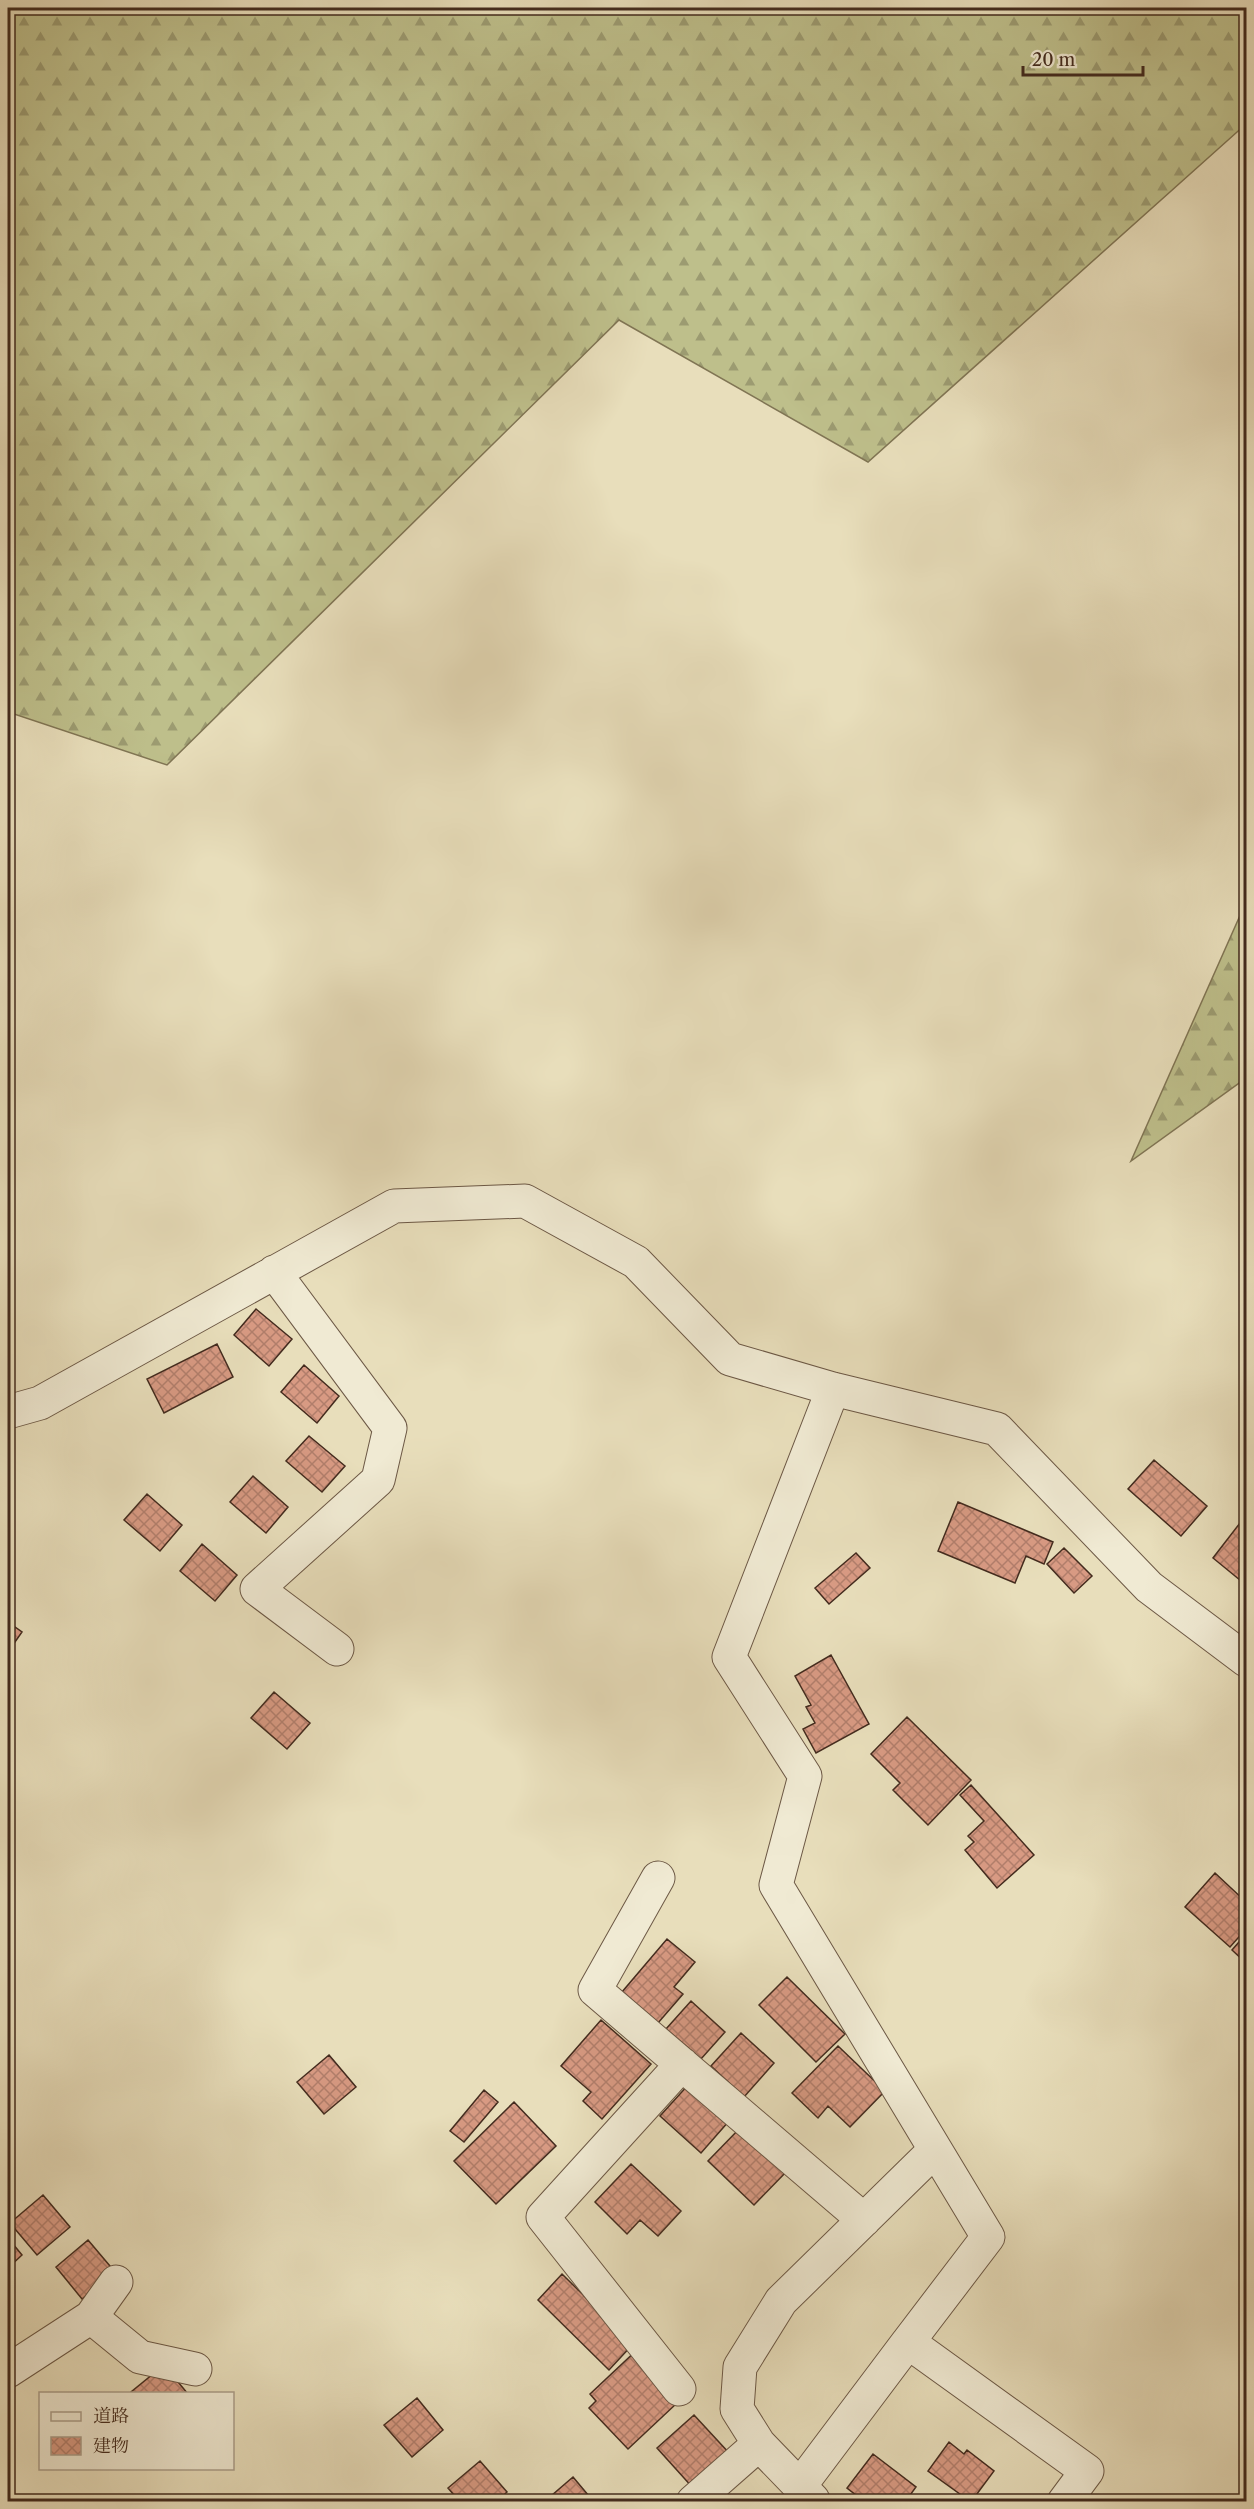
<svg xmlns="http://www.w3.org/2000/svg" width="1254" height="2509" font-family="'Libre Caslon Text','Noto Serif JP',serif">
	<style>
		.forest { fill: url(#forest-firs); stroke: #807554; stroke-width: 1.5 }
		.building { fill: url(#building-cross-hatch); stroke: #432b1e; stroke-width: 1.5 }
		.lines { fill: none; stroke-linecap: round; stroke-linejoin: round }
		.minor-casing { stroke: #6c5845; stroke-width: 35 }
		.minor { stroke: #f0ead3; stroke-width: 33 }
	</style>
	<defs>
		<pattern id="forest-firs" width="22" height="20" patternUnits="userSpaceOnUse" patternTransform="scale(1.5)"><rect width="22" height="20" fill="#bebf8b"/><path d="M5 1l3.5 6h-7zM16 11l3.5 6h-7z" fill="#9c9b71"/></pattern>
		<pattern id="building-cross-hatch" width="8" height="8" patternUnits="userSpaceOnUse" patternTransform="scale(1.5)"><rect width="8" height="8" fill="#d89a83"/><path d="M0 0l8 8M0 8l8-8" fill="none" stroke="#b17e6b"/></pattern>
	</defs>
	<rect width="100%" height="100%" fill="#e8debb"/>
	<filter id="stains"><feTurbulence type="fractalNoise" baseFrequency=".00333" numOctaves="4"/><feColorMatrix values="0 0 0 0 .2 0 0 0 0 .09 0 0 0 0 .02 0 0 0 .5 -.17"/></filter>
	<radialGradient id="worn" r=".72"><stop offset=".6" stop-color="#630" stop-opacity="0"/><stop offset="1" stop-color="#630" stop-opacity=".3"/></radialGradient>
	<path class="forest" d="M8,8H1246V124L868,462L619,320L167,765L8,712Z
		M1246,902V1078L1131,1161Z"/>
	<path class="building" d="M256,1309L292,1339L269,1366L234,1335Z
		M217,1344L233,1377L164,1413L147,1379Z
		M304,1365L339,1396L317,1423L281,1392Z
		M309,1436L345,1466L322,1492L286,1461Z
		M1154,1460L1207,1506L1181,1536L1128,1489Z
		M253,1476L288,1507L266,1533L230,1502Z
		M147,1494L182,1525L160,1551L124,1520Z
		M958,1502L1053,1542L1044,1564L1026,1556L1015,1583L938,1551Z
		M1240,1523L1246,1528V1585L1213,1558Z
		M202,1544L237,1575L215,1601L180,1571Z
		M1064,1548L1092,1576L1074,1593L1047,1564Z
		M856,1553L870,1568L829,1604L815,1588Z
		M8,1622L22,1632L8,1652Z
		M831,1655L869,1724L816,1753L803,1729L815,1723L806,1707L811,1705L795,1676Z
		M274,1692L310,1723L287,1749L251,1718Z
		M907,1717L971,1780L928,1825L893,1790L900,1783L871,1754Z
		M971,1785L1034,1855L997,1888L965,1850L974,1842L968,1836L984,1821L960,1795Z
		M1215,1873L1246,1902V1929L1230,1947L1185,1907Z
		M1246,1934V1963L1232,1950Z
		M667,1939L695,1962L674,1987L683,1994L658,2023L622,1992Z
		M787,1977L845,2034L816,2062L759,2005Z
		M691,2001L725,2032L701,2059L666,2029Z
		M601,2020L651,2064L602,2119L583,2101L591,2092L561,2066Z
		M741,2033L774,2063L744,2097L711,2066Z
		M838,2046L885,2091L850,2127L828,2106L818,2118L792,2093Z
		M329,2055L356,2087L324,2114L297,2082Z
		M689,2084L729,2121L701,2153L660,2116Z
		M484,2090L498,2102L464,2142L450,2131Z
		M514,2102L556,2146L496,2204L454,2161Z
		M740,2128L786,2172L754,2205L708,2161Z
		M631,2164L681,2211L658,2236L640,2220L627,2234L595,2202Z
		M43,2195L70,2227L37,2255L10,2223Z
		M8,2238L22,2255L8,2268Z
		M88,2240L115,2272L82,2299L56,2267Z
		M562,2274L633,2344L609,2370L538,2300Z
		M638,2349L676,2404L628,2449L589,2408L596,2401L590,2394Z
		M164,2365L188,2394H132L131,2392Z
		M417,2398L443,2430L412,2457L384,2425Z
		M694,2415L730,2454L693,2488L657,2448Z
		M949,2442L964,2454L967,2450L994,2471L971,2502L928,2471Z
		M873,2454L916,2487L905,2502H865L847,2488Z
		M480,2461L507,2492L496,2502H460L448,2488Z
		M573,2477L594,2502H544Z"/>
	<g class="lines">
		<g class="minor-casing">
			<path id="minor" d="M274,1272L390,1428L378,1480L257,1589L337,1649
				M833,1389L729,1657L805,1776L776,1885L988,2237L908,2342
				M8,1412L40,1403L394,1206L525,1201L636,1262L730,1359L833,1389L997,1429L1149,1587L1246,1660
				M658,1878L595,1990L864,2220
				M91,2317L140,2357L195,2369
				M8,2371L91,2317L116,2282
				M679,2389L543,2217L682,2064
				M759,2444L737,2409L740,2367L781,2301L935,2150
				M799,2487L908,2342L1087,2471L1064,2502
				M693,2502L759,2444L813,2500"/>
		</g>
		<use href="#minor" class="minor"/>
	</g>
	<rect width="1254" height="2509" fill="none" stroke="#e8debb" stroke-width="30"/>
	<rect x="9" y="9" width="1236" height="2491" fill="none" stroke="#432b1e" stroke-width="3"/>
	<rect x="15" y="15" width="1224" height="2479" fill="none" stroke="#432b1e" stroke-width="1.5"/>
	<rect x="39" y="2392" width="195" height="78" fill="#f0ead3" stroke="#ab9e8b" stroke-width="1.5"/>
	<rect x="51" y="2412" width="30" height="9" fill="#f0ead3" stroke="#ab9e8b" stroke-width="1.5"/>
	<text x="93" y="2422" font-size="18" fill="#432b1e">道路</text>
	<rect x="51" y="2437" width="30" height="18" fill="url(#building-cross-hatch)" stroke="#ab9e8b" stroke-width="1.5"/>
	<text x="93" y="2452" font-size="18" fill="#432b1e">建物</text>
	<path d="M1023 66v9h120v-9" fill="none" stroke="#432b1e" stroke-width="3"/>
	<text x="1032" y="66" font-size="18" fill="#432b1e" stroke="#f0ead3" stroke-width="4.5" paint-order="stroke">20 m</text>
	<rect width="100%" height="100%" filter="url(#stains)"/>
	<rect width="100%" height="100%" fill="url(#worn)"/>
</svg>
